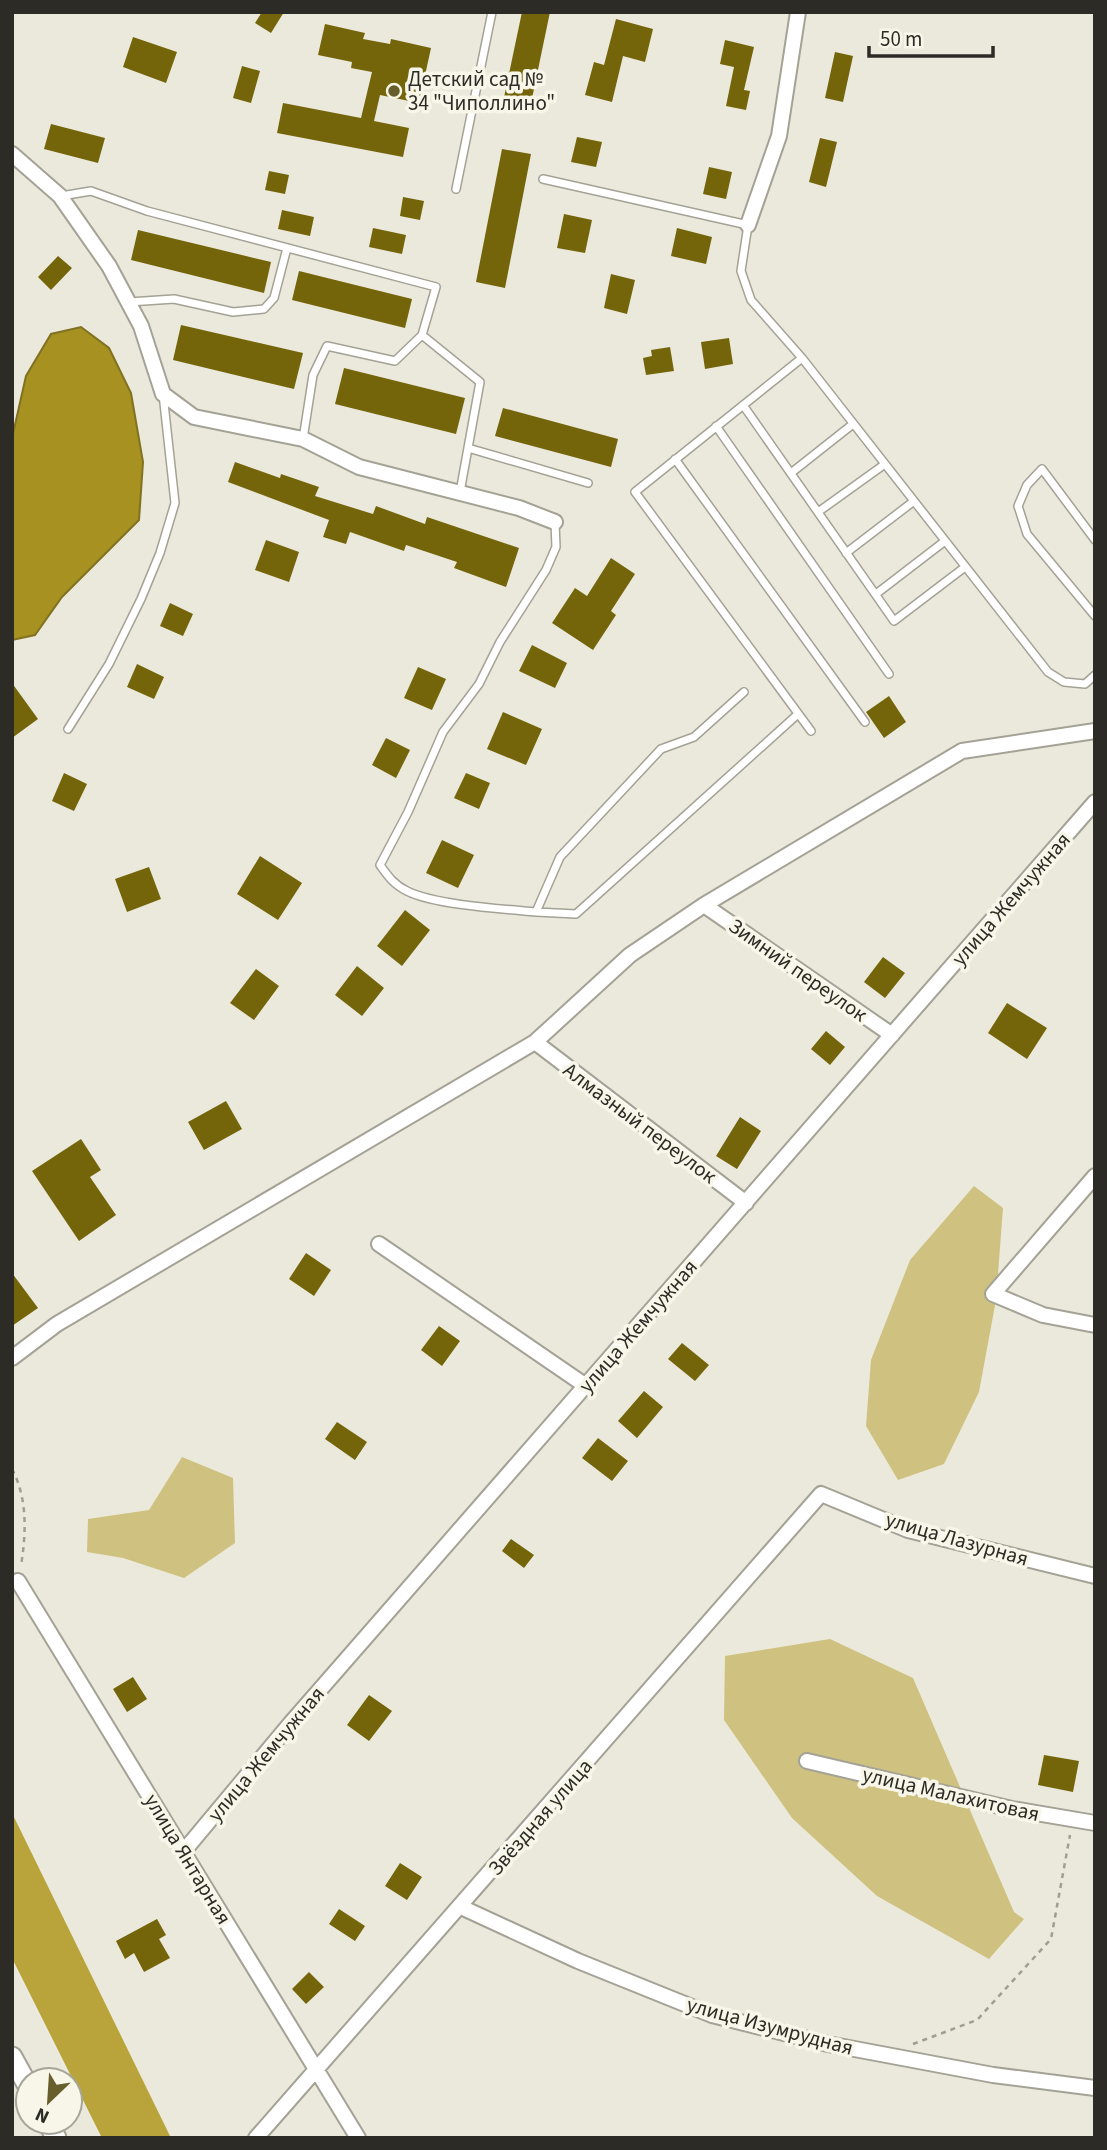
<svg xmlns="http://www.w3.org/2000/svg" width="1107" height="2150" font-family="'Source Sans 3',sans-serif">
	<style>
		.green { fill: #cfc280 }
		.forest { fill: #b8a43a }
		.water { fill: #a69121; stroke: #817222; stroke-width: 2 }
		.building { fill: #74650b }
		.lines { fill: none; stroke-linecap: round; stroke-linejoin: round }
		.lane-casing { stroke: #a4a295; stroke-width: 10 }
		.street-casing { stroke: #a4a295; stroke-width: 18 }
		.secondary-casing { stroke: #a4a295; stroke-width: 23 }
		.path { stroke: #a09e94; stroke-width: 2.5; stroke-dasharray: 5 5; stroke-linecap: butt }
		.lane { stroke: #fff; stroke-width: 7 }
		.street { stroke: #fff; stroke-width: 14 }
		.secondary { stroke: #fff; stroke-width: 19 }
		.poi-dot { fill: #685e2b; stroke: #f8f6e8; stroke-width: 2.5 }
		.labels { text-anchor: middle; stroke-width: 7; stroke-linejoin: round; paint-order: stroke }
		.poi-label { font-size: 21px; fill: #2c2b26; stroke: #f8f6e8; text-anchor: start }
		.street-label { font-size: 21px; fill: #2c2b26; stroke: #f8f6e8 }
	</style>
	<rect width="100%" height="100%" fill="#ebe9db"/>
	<path class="green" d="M974,1186L1003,1208L996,1300L979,1392L944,1464L898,1480L866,1426L871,1360L910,1260Z
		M182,1457L233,1478L235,1543L184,1578L123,1558L87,1552L88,1519L149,1510Z
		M830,1639L913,1678L1014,1912L1024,1919L989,1959L877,1896L792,1818L724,1720L725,1656Z"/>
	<path class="forest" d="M12,1813L171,2138H102L12,1958Z"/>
	<path class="water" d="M81,327L109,348L131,393L143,462L139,520L62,597L35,635L12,640V438L26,376L51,334Z"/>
	<path class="building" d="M262,12H284L271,33L255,23Z
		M522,12H550L529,113L502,107Z
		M616,19L653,29L645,62L623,56L612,102L585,95L594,62L604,65Z
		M325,24L365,33L363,39L390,44L391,39L431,48L419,103L380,95L374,121L409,128L403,157L277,133L283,103L361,118L372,72L351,68L352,62L318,55Z
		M133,37L177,52L166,83L123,67Z
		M725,40L754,47L744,90L750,91L746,110L726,106L734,67L720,64Z
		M835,52L853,56L843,102L825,98Z
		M242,66L260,71L251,103L233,98Z
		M51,124L105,138L98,163L44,149Z
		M577,137L602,142L596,167L571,162Z
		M820,138L837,142L826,187L809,182Z
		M502,149L531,154L505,288L476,282Z
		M709,167L732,172L726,199L703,194Z
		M269,171L289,175L285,194L265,190Z
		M403,197L424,201L420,220L400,216Z
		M282,210L314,217L310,236L278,229Z
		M564,214L592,220L585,253L557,248Z
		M373,228L406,235L402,254L369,247Z
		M677,228L712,237L706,264L671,256Z
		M138,230L271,262L264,293L131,260Z
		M58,256L72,268L51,290L38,277Z
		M299,271L412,299L405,328L292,300Z
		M611,274L635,280L627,314L604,308Z
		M181,325L303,353L294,389L173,360Z
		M729,338L733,364L705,369L701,342Z
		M670,347L674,371L646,375L643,358L652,356L651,350Z
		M344,368L465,398L456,434L335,404Z
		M503,408L618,439L611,467L495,436Z
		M235,462L280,478L281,474L319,487L315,496L373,514L376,506L425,524L427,517L519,548L506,587L454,568L457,562L406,545L404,551L350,532L346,544L323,537L329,520L228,482Z
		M266,540L299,552L289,582L255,570Z
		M611,558L635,574L611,611L616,615L593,650L552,623L575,588L587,596Z
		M170,603L193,614L183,636L160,626Z
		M532,645L567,663L555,688L519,671Z
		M137,664L164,677L154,699L127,687Z
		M418,667L446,679L432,710L404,698Z
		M12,683L38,719L12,738Z
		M889,696L906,722L884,738L866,712Z
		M503,712L542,729L526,765L487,749Z
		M386,738L410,750L396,778L372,765Z
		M64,773L87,784L74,811L52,801Z
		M466,773L490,783L479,809L454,798Z
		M442,840L474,855L458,888L426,873Z
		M260,856L302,883L278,920L237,894Z
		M149,867L161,899L127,912L115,879Z
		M405,910L430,930L402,966L377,946Z
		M883,957L905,973L885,998L864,982Z
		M357,966L384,988L362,1016L335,995Z
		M256,969L279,986L254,1020L230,1003Z
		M1007,1003L1047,1028L1027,1059L988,1033Z
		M826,1031L845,1047L830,1065L811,1049Z
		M226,1101L242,1129L204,1150L188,1122Z
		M740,1117L761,1131L737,1169L716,1156Z
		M81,1139L101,1170L90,1177L116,1215L79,1241L32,1171Z
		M306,1253L331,1270L314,1296L289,1279Z
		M12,1273L38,1308L12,1326Z
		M439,1326L460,1341L442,1366L421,1350Z
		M682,1343L709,1365L695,1381L668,1359Z
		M644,1391L663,1407L637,1438L618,1421Z
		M337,1422L367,1442L355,1460L325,1439Z
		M598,1438L628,1461L612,1481L582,1458Z
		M511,1539L534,1555L524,1568L502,1551Z
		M133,1677L147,1699L127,1712L113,1689Z
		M369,1695L392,1711L369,1741L347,1725Z
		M1044,1755L1079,1761L1073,1792L1038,1785Z
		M400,1863L422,1877L407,1900L385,1886Z
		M339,1909L365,1926L355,1941L329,1924Z
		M157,1919L166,1935L159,1939L170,1958L144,1972L134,1953L125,1959L116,1941Z
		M309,1972L324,1987L306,2004L292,1989Z"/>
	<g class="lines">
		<g class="lane-casing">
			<path id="lane" d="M543,179L748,225L741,271L751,300L802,358L635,492L811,731
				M456,189L492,12
				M61,196L91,191L147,211L436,287L422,335L480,382L460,492
				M129,302L174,299L233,312L264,309L274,298L287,248
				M802,358L1048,672L1064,682L1085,684L1095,675
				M743,405L894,621L965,567
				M716,426L889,674
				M303,439L313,375L327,346L395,361L422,335
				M468,448L588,483
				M675,459L865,722
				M791,473L853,424
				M818,512L885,464
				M555,522L556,547L546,570L500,642L479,684L443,732L408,812L380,865C388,876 394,885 407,891C435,905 503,909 536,912L560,857L661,749L694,737L744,692
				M1095,540L1042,469L1027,485L1018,506L1027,534L1095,616
				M846,553L914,501
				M876,594L945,541
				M68,729L109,664L141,599L160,553L175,503L163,394
				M536,912L576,914L798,714"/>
		</g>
		<g class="street-casing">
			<path id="street" d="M12,154L60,196L109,266L141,326L163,394L194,417L303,439L359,467L519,508L555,522
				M748,225L779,136L798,12
				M704,905L892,1035
				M535,1042L746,1203
				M1095,1176L993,1294L1043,1315L1095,1325
				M379,1244L586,1386
				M12,1358L57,1324L535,1042L630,955L704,905L962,751L1095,731
				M18,1581L358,2138
				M807,1761L1012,1809L1095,1823
				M184,1851L290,1724L1095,802
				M461,1907L578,1961L712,2015L828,2044L993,2075L1095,2088
				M256,2138L821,1494L908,1530L1095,1576"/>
		</g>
		<g class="secondary-casing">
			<path id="secondary" d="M12,2057L28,2086
				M48,2122L56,2138"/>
		</g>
		<path class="path" d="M12,1469C28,1499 26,1534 21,1566
			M913,2044L977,2020L1051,1939L1070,1835"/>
		<use href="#lane" class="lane"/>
		<use href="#street" class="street"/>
		<use href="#secondary" class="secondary"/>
	</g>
	<circle class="poi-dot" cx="394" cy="91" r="7"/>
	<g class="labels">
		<g class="poi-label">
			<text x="408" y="86">Детский сад №<tspan x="408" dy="24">34 "Чиполлино"</tspan></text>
		</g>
		<g class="street-label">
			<text transform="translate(1011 899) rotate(-49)" y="7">улица Жемчужная</text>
			<text transform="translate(798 970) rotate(35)" y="7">Зимний переулок</text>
			<text transform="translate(640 1123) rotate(37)" y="7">Алмазный переулок</text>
			<text transform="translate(638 1326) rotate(-49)" y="7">улица Жемчужная</text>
			<text transform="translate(957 1539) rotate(16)" y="7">улица Лазурная</text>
			<text transform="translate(266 1754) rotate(-50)" y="7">улица Жемчужная</text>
			<text transform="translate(951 1794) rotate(13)" y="7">улица Малахитовая</text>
			<text transform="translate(540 1817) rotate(-49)" y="7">Звёздная улица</text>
			<text transform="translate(188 1859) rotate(59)" y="7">улица Янтарная</text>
			<text transform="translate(770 2026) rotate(15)" y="7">улица Изумрудная</text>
		</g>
	</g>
	<rect width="1107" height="2150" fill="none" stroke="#2c2b26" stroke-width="28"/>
	<g transform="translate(49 2101) rotate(205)"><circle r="33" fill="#f8f6e8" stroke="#a6a59a" stroke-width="2"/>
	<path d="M0-5L12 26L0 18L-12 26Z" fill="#685e2b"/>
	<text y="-10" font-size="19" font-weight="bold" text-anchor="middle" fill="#2c2b26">N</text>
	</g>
	<path d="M869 46v10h124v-10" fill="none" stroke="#2c2b26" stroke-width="3.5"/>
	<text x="880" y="46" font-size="21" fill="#2c2b26" stroke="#f8f6e8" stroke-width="5" paint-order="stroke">50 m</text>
</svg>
